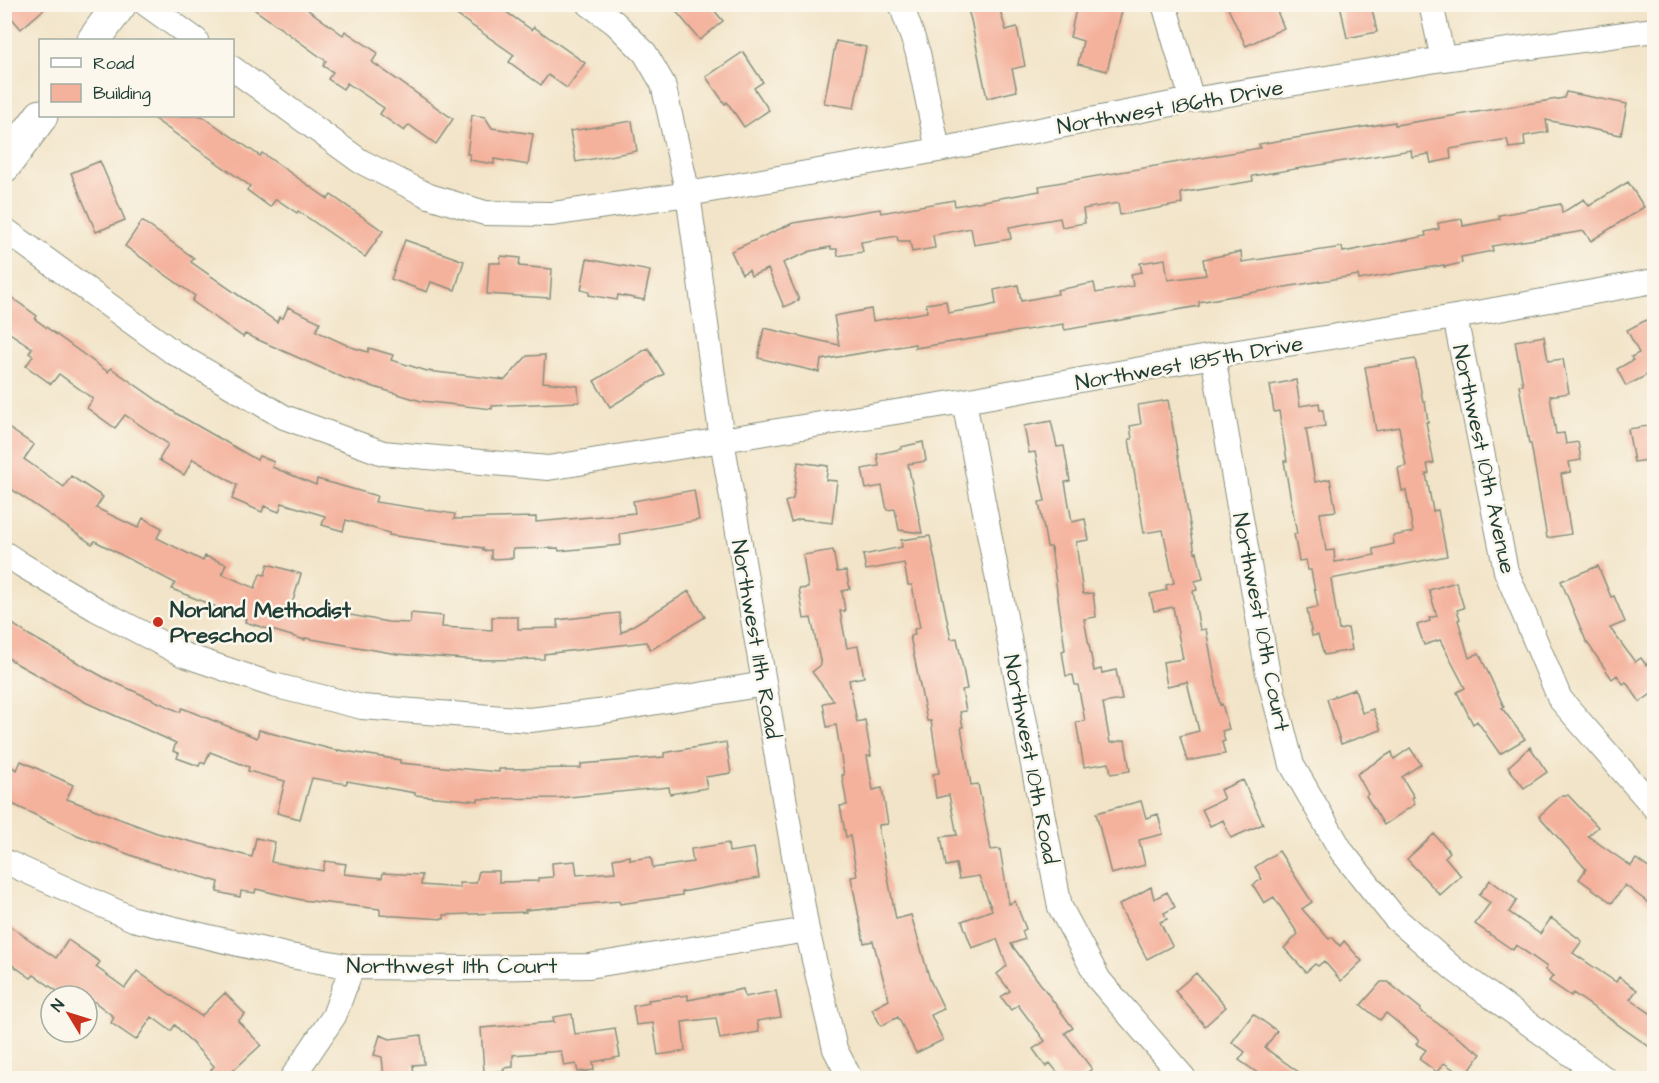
<svg xmlns="http://www.w3.org/2000/svg" width="1659" height="1083" font-family="'Architects Daughter',sans-serif">
	<style>
		.building { fill: #f4b19b }
		.lines { fill: none; stroke-linecap: round; stroke-linejoin: round }
		.street-casing { stroke: #88907e; stroke-width: 26 }
		.secondary-casing { stroke: #88907e; stroke-width: 35 }
		.street { stroke: #fff; stroke-width: 24 }
		.secondary { stroke: #fff; stroke-width: 33 }
		.poi-dot { fill: #c8321e; stroke: #fbf7ec; stroke-width: 2 }
		.labels { text-anchor: middle; stroke-width: 5; stroke-linejoin: round; paint-order: stroke }
		.street-label { font-size: 22px; fill: #1f3d34; stroke: #fbf7ec }
		.poi-label { font-size: 22px; font-weight: bold; fill: #1f3d34; stroke: #fbf7ec; text-anchor: start }
	</style>
	<rect width="100%" height="100%" fill="#fbf7ec"/>
	<filter id="ink" filterUnits="userSpaceOnUse"><feTurbulence type="fractalNoise" baseFrequency=".0167" numOctaves="2"/><feDisplacementMap in="SourceGraphic" scale="12" xChannelSelector="R" yChannelSelector="G"/><feConvolveMatrix kernelMatrix="1 2 1 2 8 2 1 2 1" color-interpolation-filters="sRGB"/></filter>
	<filter id="wash" filterUnits="userSpaceOnUse"><feTurbulence type="fractalNoise" baseFrequency=".008" numOctaves="4" result="noise"/><feDisplacementMap in="SourceGraphic" scale="24" xChannelSelector="R" yChannelSelector="G"/><feGaussianBlur stdDeviation="1.35" result="paint"/><feColorMatrix in="noise" values="0 0 0 0 0 0 0 0 0 0 0 0 0 0 0 0 0 1.4 0 .05"/><feComposite in="paint" operator="in"/></filter>
	<g filter="url(#wash)">
		<rect width="100%" height="100%" fill="#f2e4c8"/>
		<g id="blocks">
			<path class="building" d="M4,4H50L21,29L4,9Z
				M247,4H300L343,35L345,31L378,53L372,62L453,119L436,144L409,125L404,131L380,114L384,108L347,83L343,89L328,79L333,72L323,66L326,61Z
				M441,4H495L532,30L534,27L585,63L567,88L548,75L541,85L509,62L514,55Z
				M670,4H709L723,21L700,40Z
				M966,4H998L1006,30L1017,27L1025,66L1012,69L1017,91L987,98L971,20Z
				M1077,4H1120L1119,10L1122,11L1107,71L1078,64L1083,41L1070,37Z
				M1226,4H1274L1284,28L1246,46Z
				M1340,4H1371L1377,32L1347,38Z
				M836,41L866,47L854,108L824,103Z
				M743,52L763,82L754,88L769,110L744,127L727,102L725,104L706,77Z
				M1566,92L1627,104L1621,135L1546,120L1548,132L1524,136L1525,146L1509,148L1507,139L1450,149L1451,159L1431,163L1429,154L1412,157L1411,150L1252,176L1253,181L1181,193L1182,204L1120,215L1118,203L1083,209L1085,223L1062,227L1060,218L1009,227L1011,239L974,245L971,228L933,235L935,248L912,252L910,241H898L897,236L861,242L863,252L838,256L837,249H831V247L811,251L783,263L799,300L784,307L768,269L751,276L749,270L742,274L731,251L793,223L880,209L881,213L954,200L955,206L1040,191L1039,186L1260,148L1259,144L1395,122V125L1564,98Z
				M472,115L485,117L492,128L533,134L528,165L494,159V164L469,160L470,154H467Z
				M150,116H202L260,156L262,153L328,199L331,195L383,231L365,257L298,211L297,213L276,199L270,207L247,190L250,186Z
				M632,121L637,151L576,162L570,131Z
				M100,161L125,220L96,232L71,173Z
				M1628,182L1644,207L1591,241L1584,231L1492,246L1493,251L1461,257L1462,263L1444,267V265L1359,280L1358,275L1273,289L1199,302V306L1065,330L1063,324L915,348V344L821,360L819,372L758,358L764,328L839,345L834,316L871,309L873,321L927,312L926,304L946,301L948,313L984,307L996,304L994,290L1018,285L1021,301L1058,294L1057,290L1094,283L1096,293L1133,286L1131,274L1142,272L1140,263L1165,259L1168,280L1206,275L1203,259L1241,252L1242,262L1342,247L1343,252L1426,236L1425,232L1439,229L1438,223L1462,219L1463,226L1500,219L1499,215L1561,204L1562,213L1584,199L1589,206Z
				M142,221L194,258L191,262L277,322L279,317L283,318L288,307L320,322L316,331L351,347L368,352L369,348L393,355L391,360L427,371L505,380L527,356L545,355L543,382L578,386L579,402L492,406V409L421,401L344,378L245,334L243,337L192,301L195,296L125,246Z
				M405,240L464,261L455,290L431,282L427,292L391,279Z
				M501,256L520,258L519,266L552,269L550,298L487,294L489,263H500Z
				M587,259L650,271L644,300L618,295L617,300L589,295V292L581,290Z
				M4,292L37,316L35,319L108,372L111,368L177,414L257,460L259,456L274,462L272,467L316,485L317,479L377,496L375,502L455,514L454,519L536,517V522L635,513L633,501L694,490L699,520L620,534L621,545L559,551L558,548L513,549V558L491,559V550L483,551V548L389,535V533L346,520L343,531L322,525L325,516L282,503L279,512L264,506L262,512L232,499L237,485L193,459L184,475L159,460L168,444L125,415L115,428L87,408L93,399L59,374L51,384L26,366L33,356L29,353L32,348L4,329Z
				M1654,316V385L1649,374L1626,386L1617,369L1633,360L1631,357L1639,353L1627,330Z
				M1544,336L1548,361L1563,359L1569,393L1550,396L1556,434L1564,433L1566,444L1578,442L1581,460L1569,462L1571,472L1561,474L1571,534L1547,538L1531,444H1529L1519,385H1523L1515,341Z
				M648,348L664,374L610,407L594,381Z
				M1415,359L1423,402H1425L1428,422H1426L1434,463L1427,464L1429,473L1426,474L1433,511L1438,510L1447,556L1331,579L1339,630L1348,628L1352,650L1324,655L1318,635L1312,636L1307,609L1318,607L1311,570H1308L1306,560L1299,561L1294,534H1297L1284,461H1287L1279,411L1274,412L1270,385L1296,380L1300,406L1319,403L1320,410H1323L1325,426L1306,429L1315,482L1330,479L1336,511L1320,513L1326,551L1334,550L1335,562L1375,555L1373,549L1394,544L1393,536L1413,532L1406,490L1402,491L1398,468L1406,466L1399,427L1376,431L1365,367Z
				M1168,400L1195,553L1197,552L1203,579L1195,581L1197,590L1193,591L1200,630L1206,629L1220,705L1222,704L1229,729L1222,731L1225,741L1222,742L1225,754L1187,761L1180,736L1199,731L1187,682L1167,686L1163,662L1183,659L1173,607L1154,611L1150,594L1167,590L1166,585L1174,583L1163,530L1144,533L1129,439H1132L1130,426L1141,424L1138,405Z
				M1051,421L1057,447L1064,446L1070,481L1065,482L1072,522L1085,519L1089,540L1076,542L1083,594L1093,593L1096,617L1084,619L1094,671L1101,669L1102,673L1116,670L1122,700L1103,703L1110,743L1125,740L1130,771L1111,774L1109,763L1084,767L1076,722L1085,721L1078,685H1075L1073,675L1066,676L1062,651L1065,650L1051,547H1047L1039,502L1045,501L1035,452L1029,453L1024,426Z
				M4,425L34,445L24,459L64,487L71,476L103,497L96,508L138,528L143,518L162,528L157,538L203,561L205,556L226,564L222,574L255,588L260,574L265,575L268,564L301,574L292,604L328,615L329,611L388,622L410,623L411,613L443,616L442,627L492,630V617H518V629L558,628L557,620L619,613L621,633L689,591L705,617L651,650L646,642L544,654V659L478,660L397,654L305,638V640L245,622L246,619L172,589L175,583L95,541L92,544L4,484Z
				M1654,425V459L1634,462L1628,429Z
				M923,442L926,461L908,464L922,533L899,530L895,509L887,510L882,486L866,489L862,469L879,466L877,454L901,449V447Z
				M798,462L828,466L826,480L837,481L832,523L800,519L791,522L785,502L793,499Z
				M930,536L951,639L957,638L967,689L962,690L966,711L960,712L963,727H961L971,785L978,784L991,850L1000,849L1009,904L1015,901L1026,929L1022,931L1025,939L1011,944L1073,1028L1065,1033L1092,1069L1079,1078H1062L1050,1063L1046,1067L1033,1049L1045,1041L1018,1005L1011,1010L1001,997L1010,991L997,974L1007,966L997,939L972,948L962,921L992,910L979,876L959,879L956,864L946,866L941,837L957,835L949,795L936,798L933,774L939,773L931,721H927L910,636L915,635L914,629L920,628L912,585H908L904,563L866,570L863,555L902,547L901,540Z
				M833,550L837,572L846,571L850,589L842,591L845,611H840L847,648L858,646L864,677L849,680L857,722L865,720L871,756H867L873,790L882,788L888,824L879,825V832L896,919L911,915L930,980L944,1009L931,1015L943,1040L916,1053L898,1017L881,1026L872,1009L889,1000L873,941L864,943L851,877L857,876L850,836L846,837L840,806L847,805L842,775H844L836,725L827,727L823,703L834,701L812,672L821,665L811,618L804,619L799,589L808,588L803,555Z
				M1598,566L1611,597L1614,596L1625,622L1610,628L1635,662L1641,658L1646,665L1654,658V692L1640,702L1626,682L1623,684L1617,675L1612,679L1586,641L1561,581Z
				M1456,582L1464,608L1457,610L1460,619L1458,620L1469,658L1479,653L1504,707L1502,708L1525,739L1500,754L1477,721L1473,724L1457,692L1465,688L1440,640L1424,645L1417,625L1430,621L1429,618L1437,616L1429,590Z
				M4,618L29,635L105,678L180,712L182,708L257,738L259,730L338,751V750L400,760V763L499,772V769L581,768V764L664,757V753L726,742L731,773L705,777L707,788L670,794L669,787L559,798L478,799V801L415,795V793L347,781L346,784L312,778L300,819L277,813L285,781L248,771L249,767L210,752L205,764L201,762L199,766L177,758L179,753L173,751L176,743L87,703L19,665L4,655Z
				M1355,689L1362,713L1373,709L1381,730L1341,744L1327,699Z
				M1530,747L1547,772L1524,788L1508,767Z
				M1410,748L1421,764L1402,777L1414,797L1412,798L1415,804L1384,825L1366,796L1368,794L1357,774L1392,752L1394,759Z
				M21,761L73,785L67,799L157,833L252,857L256,838L275,842L271,862L323,871L325,861L346,864L344,874L382,878L383,873L422,875L421,885L460,888L459,883H476L479,871H499V882L538,881V878L553,877L552,863L575,861L577,875L615,872L613,859L630,856V860L651,857L653,868L693,862L691,849L728,843L729,852L754,848L759,878L682,892V895L620,904L619,901L525,910L526,912L444,915V919L380,915V909L302,900L256,889L255,893L241,891L240,897L217,892L219,882L141,859L107,846L77,835L4,800V763L17,770Z
				M1243,780L1263,824L1231,838L1223,820L1210,826L1202,809L1224,799L1220,790Z
				M1562,795H1568L1598,827L1588,836L1631,866L1636,859L1654,872V907L1625,885L1612,903L1579,879L1586,869L1539,816Z
				M1141,801L1146,818L1158,814L1163,834L1139,840L1145,865L1111,874L1096,813Z
				M1434,834L1450,852L1445,857L1461,876L1440,895L1407,859Z
				M1279,851L1312,902L1302,909L1329,939L1332,937L1340,946L1344,941L1362,961L1341,981L1324,961L1318,966L1315,964L1306,972L1284,948L1298,934L1274,897L1264,903L1253,885L1262,879L1255,867Z
				M1490,880L1517,900L1509,912L1540,934L1551,918L1582,941L1573,953L1616,982L1619,977L1637,990L1630,999L1654,1016V1050L1573,993L1571,996L1549,981L1553,976L1545,970L1547,967L1516,945L1513,950L1475,924L1490,903L1479,895Z
				M1151,887L1154,899L1167,892L1175,907L1164,913L1167,919L1160,922L1172,946L1147,959L1119,905Z
				M4,922L56,958L68,940L100,962L96,967L125,988L137,971L201,1016L225,993L245,1014L238,1021L261,1045L225,1078H205L214,1066L175,1025L171,1031L152,1017L136,1040L111,1023L114,1017L87,996H64L34,975L31,978L4,959Z
				M1196,973L1226,1007L1205,1026L1175,991Z
				M1381,982H1388L1421,1009L1420,1011L1481,1054L1465,1077L1444,1063L1437,1072L1419,1059L1426,1050L1416,1044L1419,1040L1386,1013L1380,1020L1361,1005Z
				M743,989L745,997L776,991L781,1017L757,1021L759,1032L720,1039L716,1018L682,1022L685,1051L658,1055L653,1023L636,1025L633,1006L649,1003L648,1000L688,995V1000Z
				M572,1014L575,1034L615,1028L620,1057L593,1062L594,1070L578,1072L576,1064L564,1066L561,1051L513,1055V1067L504,1068V1071L484,1072L481,1028L554,1022L553,1017Z
				M1253,1014L1277,1031L1265,1048L1307,1078H1265L1239,1060L1245,1052L1232,1042Z
				M380,1035L390,1039L421,1035L424,1064L413,1065L414,1078H384L382,1057L374,1055Z"/>
		</g>
	</g>
	<g filter="url(#ink)">
		<use href="#blocks" fill-opacity="0" stroke="#88907e" stroke-width="1.5"/>
		<g class="lines">
			<g class="street-casing">
				<path id="street" d="M146,4L196,40
					M589,4L615,23L645,53L663,84L688,194L722,440L807,930L835,1049L850,1078
					M901,4L918,53L938,150
					M1164,4L1192,100
					M1431,4L1443,59
					M232,68L360,161L429,196L485,213L552,214L688,194L938,150L1192,100L1443,59L1654,30
					M4,229L173,352L284,417L383,453L548,468L964,401L1213,356L1455,317L1654,281
					M1455,317L1506,571L1560,699L1654,807
					M1213,356L1267,669L1292,765L1342,852L1395,918L1455,970L1604,1078
					M964,401L1060,907L1099,980L1184,1078
					M4,553L22,565L96,609L184,655L273,685L362,707L530,720L598,712L764,684
					M4,861L133,919L285,955L352,967L467,968L589,966L807,930
					M292,1078L334,1016L352,967"/>
			</g>
			<g class="secondary-casing">
				<path id="secondary" d="M94,40L120,4
					M4,166L41,116"/>
			</g>
			<use href="#street" class="street"/>
			<use href="#secondary" class="secondary"/>
		</g>
	</g>
	<circle class="poi-dot" cx="158" cy="622" r="6"/>
	<g class="labels">
		<g class="street-label">
			<text transform="translate(1170 106) rotate(-10)" y="8">Northwest 186th Drive</text>
			<text transform="translate(1189 362) rotate(-10)" y="8">Northwest 185th Drive</text>
			<text transform="translate(1485 459) rotate(78)" y="8">Northwest 10th Avenue</text>
			<text transform="translate(1262 622) rotate(79)" y="8">Northwest 10th Court</text>
			<text transform="translate(757 639) rotate(80)" y="8">Northwest 11th Road</text>
			<text transform="translate(1032 759) rotate(79)" y="8">Northwest 10th Road</text>
			<text x="452" y="973">Northwest 11th Court</text>
		</g>
		<g class="poi-label">
			<text x="170" y="617">Norland Methodist<tspan x="170" dy="25">Preschool</tspan></text>
		</g>
	</g>
	<rect width="1659" height="1083" fill="none" stroke="#fbf7ec" stroke-width="24"/>
	<rect x="39" y="39" width="195" height="78" fill="#fbf7ec" stroke="#a3ada2" stroke-width="1.5"/>
	<rect x="51" y="58" width="30" height="9" fill="#ffffff" stroke="#a3ada2" stroke-width="1.5"/>
	<text x="93" y="69" font-size="18" fill="#1f3d34">Road</text>
	<rect x="51" y="84" width="30" height="18" fill="#f4b19b" stroke="#a3ada2" stroke-width="1.5"/>
	<text x="93" y="99" font-size="18" fill="#1f3d34">Building</text>
	<g transform="translate(69 1014) rotate(308)"><circle r="28" fill="#fbf7ec" stroke="#a3ada2" stroke-width="1.5"/>
	<path d="M0-4.5L10 22L0 15L-10 22Z" fill="#c8321e"/>
	<text y="-9" font-size="16" font-weight="bold" text-anchor="middle" fill="#1f3d34">N</text>
	</g>
</svg>
